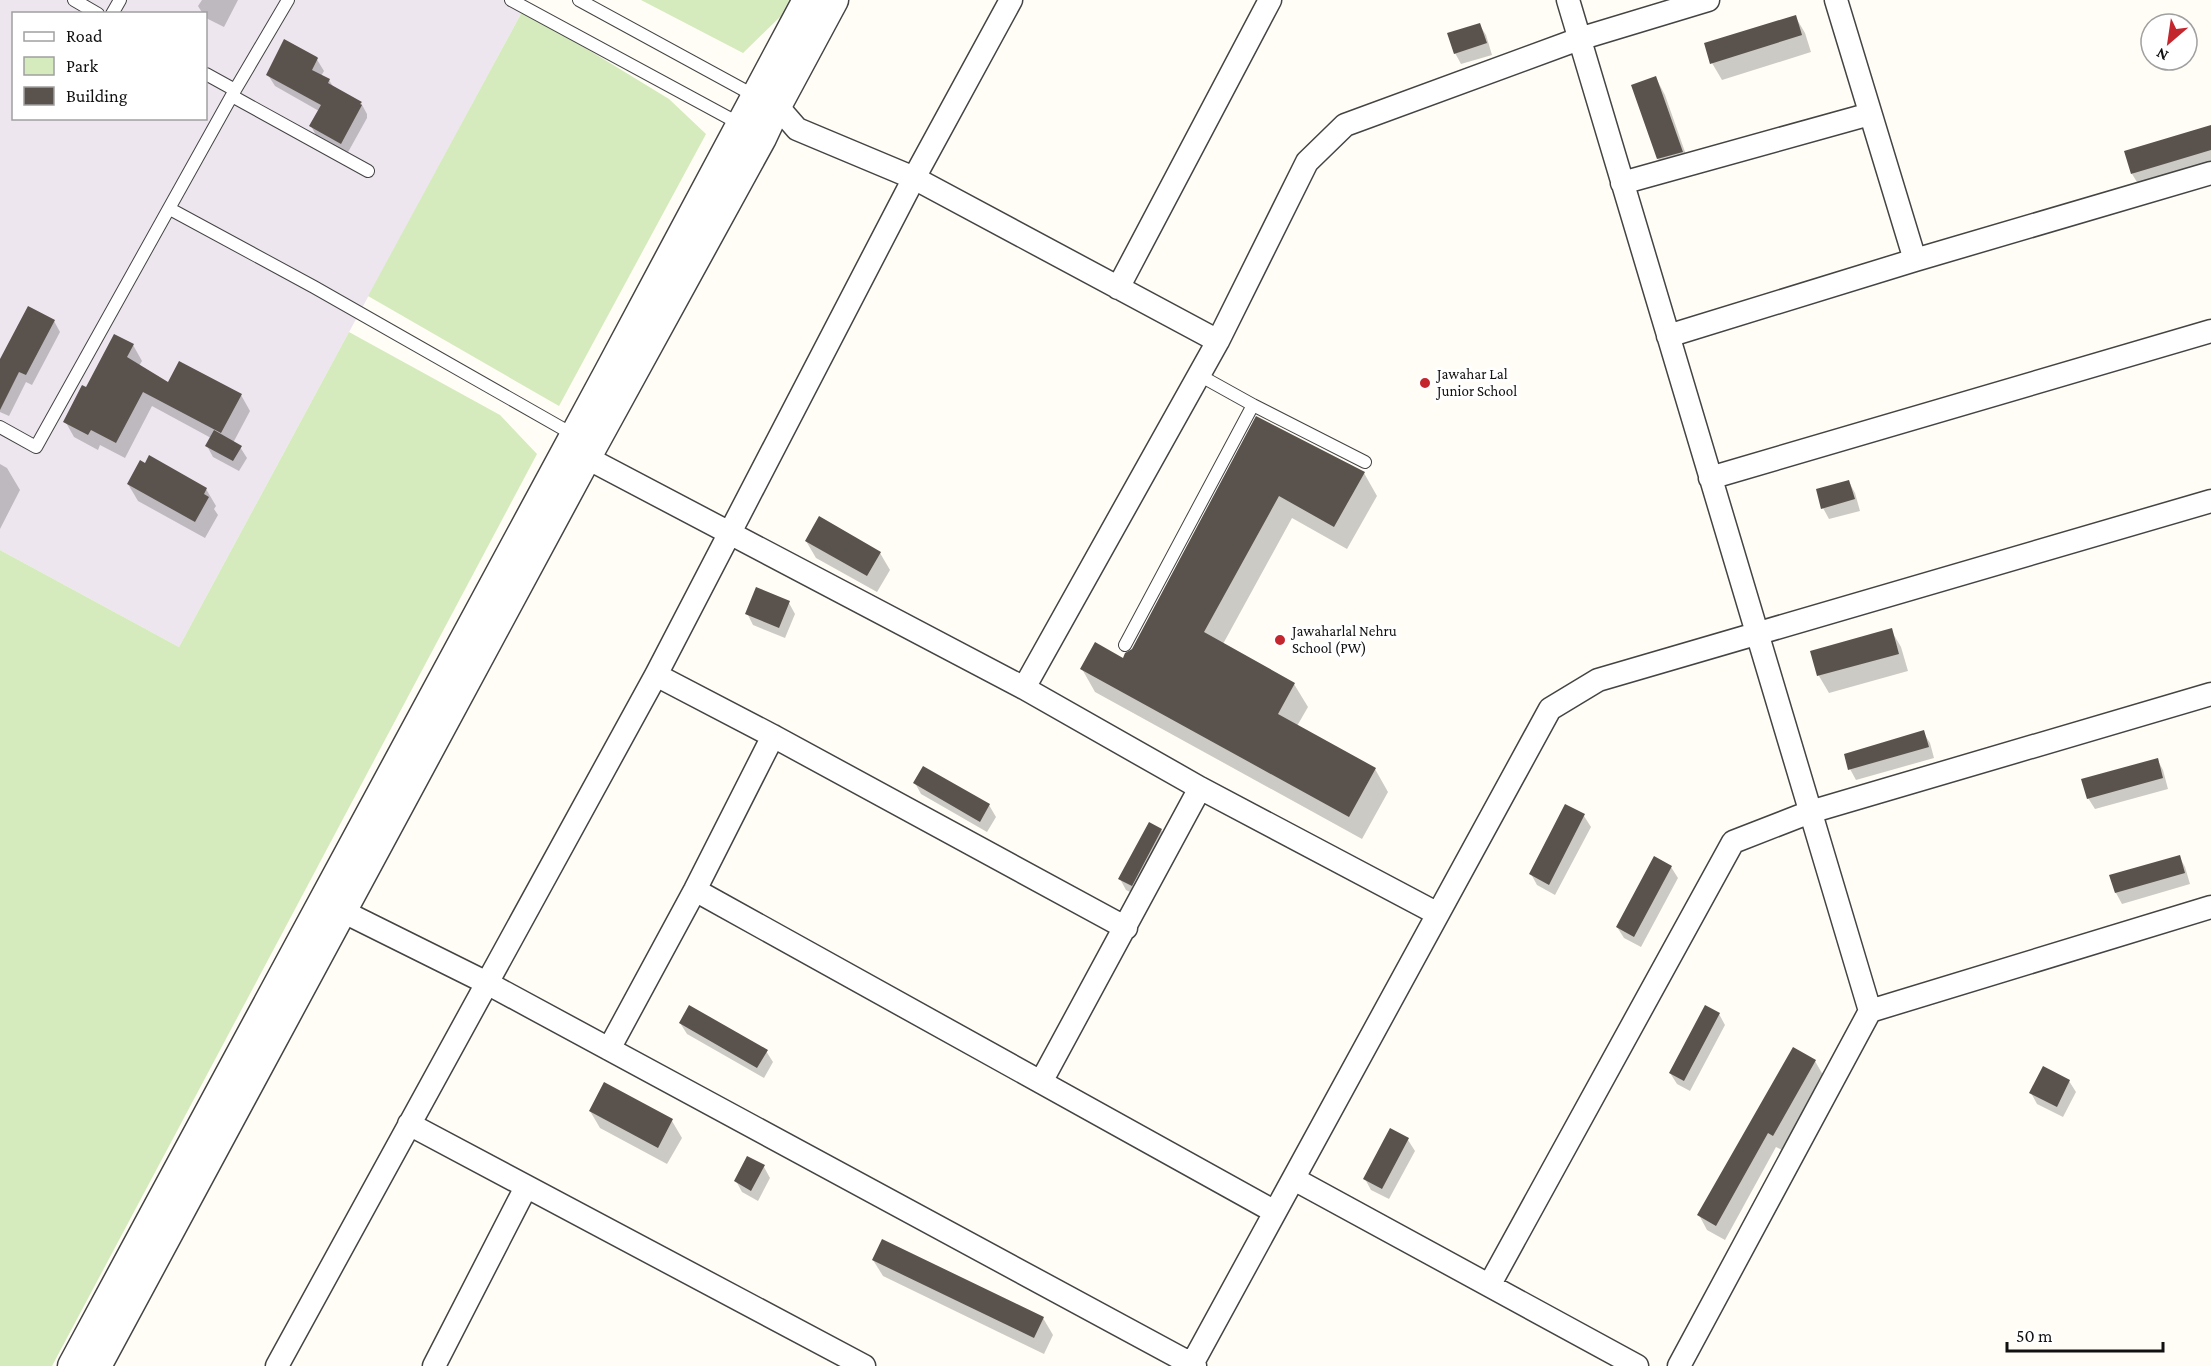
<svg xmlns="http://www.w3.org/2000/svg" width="2211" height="1366" font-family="'Crimson Pro',serif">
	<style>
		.industrial { fill: #eee6ef; fill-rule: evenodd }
		.green { fill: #d5ebbd }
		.shadow { fill: #0003 }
		.building { fill: #5a524d }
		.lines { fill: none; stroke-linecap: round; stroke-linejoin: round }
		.service-casing { stroke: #444; stroke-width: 14 }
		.minor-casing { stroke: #444; stroke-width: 25 }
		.tertiary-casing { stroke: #444; stroke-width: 31 }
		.service { stroke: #fff; stroke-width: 12 }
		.minor { stroke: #fff; stroke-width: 22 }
		.tertiary { stroke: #fff; stroke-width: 28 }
		.poi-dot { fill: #c4262e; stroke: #fff; stroke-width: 2 }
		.labels { text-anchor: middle; stroke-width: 6; stroke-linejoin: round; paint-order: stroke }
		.poi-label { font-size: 15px; fill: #111; stroke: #fff; text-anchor: start }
	</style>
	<rect width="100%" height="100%" fill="#fffdf5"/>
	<path class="industrial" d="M0,0H504L523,10L179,647L0,550ZM14,14H206V118H14Z"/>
	<path class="green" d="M641,0H789L781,16L743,53Z
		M523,10L669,99L706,134L559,406L368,296Z
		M349,332L500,415L537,454L52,1366H0V550L179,647Z"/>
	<path class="shadow" d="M202,0H238L224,27L206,18V14H203L198,6Z
		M1795,16L1805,33L1811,52L1722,80L1712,63Z
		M1479,24L1486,35L1492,55L1461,64L1455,53Z
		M316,58L324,71L321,76L329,80L334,88L361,103L367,114V118L347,154L317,137L311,126L319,111L275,86L268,75Z
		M1656,78L1665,95L1691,169L1668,176L1658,159Z
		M2211,127V170L2142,190L2132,174Z
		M54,321L60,332L32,385L26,382L9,416L0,412V362Z
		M133,345L142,361L139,366L168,384L241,395L250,411L233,443L240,447L247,458L239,471L213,457L207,446L211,438L152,406L125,458L100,445L98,450L74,437L65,421L87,389Z
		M1257,418L1364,473L1377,496L1347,549L1292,518L1223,644L1294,684L1308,707L1297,726L1375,769L1388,792L1362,839L1095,692L1082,669L1124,660L1133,650Z
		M0,464L7,468L20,490L0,529Z
		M1849,482L1855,493L1860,511L1829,519L1823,508Z
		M128,484L206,489L216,506L214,509L218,515L205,538L138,501Z
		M806,541L880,553L890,570L877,592L816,558Z
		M789,603L795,614L785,638L753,625L747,613Z
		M1891,630L1901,647L1908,671L1829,693L1819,676L1812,652Z
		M1923,732L1930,743L1934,758L1856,780L1850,769Z
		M2157,759L2163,770L2168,789L2095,809L2088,798Z
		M924,768L989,805L996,817L987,832L921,794L915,783Z
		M1584,816L1591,827L1555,895L1537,885L1531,874Z
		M1161,830L1168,841L1138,896L1126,890L1120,879Z
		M2179,856L2185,867L2190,884L2122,904L2116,893L2111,876Z
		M1671,867L1678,878L1641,947L1624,938L1617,927Z
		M1719,1014L1725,1025L1690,1091L1677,1084L1670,1073Z
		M680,1023L766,1051L773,1062L764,1078L687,1034Z
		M1815,1061L1823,1075L1782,1150L1776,1147L1725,1240L1707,1230L1699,1215Z
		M2069,1081L2076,1092L2063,1117L2037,1104L2031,1093Z
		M590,1111L672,1121L682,1138L667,1164L600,1128Z
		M1391,1130L1408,1140L1415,1151L1389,1199L1371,1190L1365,1179Z
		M764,1167L770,1178L758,1201L742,1192L736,1181Z
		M873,1260L1043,1318L1053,1335L1044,1354L883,1276Z"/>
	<path class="building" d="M1796,15L1802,35L1710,64L1704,43Z
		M1480,23L1487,43L1454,54L1447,33Z
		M284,39L317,57L318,58L312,70L330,79L328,83L362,102L360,104L362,105L341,144L309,126L321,105L266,75Z
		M1656,76L1683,152L1657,159L1631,85Z
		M2211,125V150L2131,174L2124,151Z
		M28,306L55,320L26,375L19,372L0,410V359Z
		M114,334L134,344L127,357L168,382L179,361L242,394L221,433L143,392L116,443L91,430L88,435L63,422L82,385L86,387Z
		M1256,416L1365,472L1334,527L1279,496L1204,632L1295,683L1278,714L1376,768L1349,817L1080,669L1095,642L1123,658L1125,653L1132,649Z
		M214,430L242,446L233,461L205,446Z
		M149,455L207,488L204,494L209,497L195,522L127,484L140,460L145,463Z
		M1849,480L1855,499L1821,509L1816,489Z
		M819,516L881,552L867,576L805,541Z
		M756,587L790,601L779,628L745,614Z
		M1892,628L1899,654L1817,676L1810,651Z
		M1924,730L1929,747L1848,770L1844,754Z
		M2158,758L2163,778L2087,799L2081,779Z
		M923,766L990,804L980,822L913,783Z
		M1565,804L1585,814L1549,885L1529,874Z
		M1149,822L1162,829L1132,886L1118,879Z
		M2180,855L2185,873L2115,893L2109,875Z
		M1654,856L1672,866L1634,937L1616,927Z
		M689,1005L768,1050L757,1068L679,1023Z
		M1705,1005L1720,1013L1684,1081L1669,1073Z
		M1793,1047L1816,1060L1773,1136L1768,1133L1716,1226L1697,1215Z
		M2043,1066L2070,1080L2057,1107L2029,1093Z
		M604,1082L673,1119L658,1148L589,1111Z
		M1390,1128L1409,1138L1382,1189L1363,1179Z
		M747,1156L765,1165L751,1191L734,1181Z
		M882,1239L1044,1317L1034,1338L872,1260Z"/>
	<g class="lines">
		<g class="service-casing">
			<path id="service" d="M74,0L98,14
				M511,0L740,124
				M579,0L755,96
				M112,14L120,0
				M206,74L235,90
				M232,96L368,171
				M170,209L314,287L574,435
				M1253,405L1365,462
				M0,427L36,447L235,90L288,0
				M1125,645L1253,405L1199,375"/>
		</g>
		<g class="minor-casing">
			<path id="minor" d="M1568,0L1870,1011L1679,1366
				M1836,0L1915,260
				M765,100L777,106L797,129L914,178L1218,341
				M1622,183L1870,114
				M1118,288L1270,0
				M1668,336L1915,260L2211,173
				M572,450L1024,688L1200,788L1438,914
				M1710,478L2211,331
				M656,675L773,736L1126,928
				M1024,688L1218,341L1307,162L1345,125L1579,39L1708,0
				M695,890L1275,1212
				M328,904L487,983L1195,1366
				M1870,1011L2211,907
				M609,1049L695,890L773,736
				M1041,1082L1200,788
				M409,1124L864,1366
				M1294,1179L1637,1366
				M1490,1284L1733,842L1810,812L2211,694
				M277,1366L656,675L914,178L1011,0
				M434,1366L526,1187
				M1191,1366L1550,709L1598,680L2211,501"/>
		</g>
		<g class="tertiary-casing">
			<path id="tertiary" d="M72,1366L608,373L807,0
				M97,1366L593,446L762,138L777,106L834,0"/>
		</g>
		<use href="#service" class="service"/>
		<use href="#minor" class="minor"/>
		<use href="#tertiary" class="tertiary"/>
	</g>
	<g class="poi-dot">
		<circle cx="1425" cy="383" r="6"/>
		<circle cx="1280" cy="640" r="6"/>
	</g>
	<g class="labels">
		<g class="poi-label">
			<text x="1437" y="379">Jawahar Lal<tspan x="1437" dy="17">Junior School</tspan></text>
			<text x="1292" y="636">Jawaharlal Nehru<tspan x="1292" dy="17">School (PW)</tspan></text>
		</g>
	</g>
	<rect x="12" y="12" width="195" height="108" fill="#ffffff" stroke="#a0a0a0" stroke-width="1.5"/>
	<rect x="24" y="32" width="30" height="9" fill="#ffffff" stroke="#a0a0a0" stroke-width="1.5"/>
	<text x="66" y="42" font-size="18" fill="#111111">Road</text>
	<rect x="24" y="57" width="30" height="18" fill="#d5ebbd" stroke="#a0a0a0" stroke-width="1.5"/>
	<text x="66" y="72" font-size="18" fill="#111111">Park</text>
	<rect x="24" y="87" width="30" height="18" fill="#5a524d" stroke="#a0a0a0" stroke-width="1.5"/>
	<text x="66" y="102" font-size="18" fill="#111111">Building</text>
	<g transform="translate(2169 42) rotate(209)"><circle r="28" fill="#ffffff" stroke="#a0a0a0" stroke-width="1.5"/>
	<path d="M0-4.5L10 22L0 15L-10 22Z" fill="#c4262e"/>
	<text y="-9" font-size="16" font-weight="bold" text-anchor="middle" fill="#111111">N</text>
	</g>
	<path d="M2007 1342v9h156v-9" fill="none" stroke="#111111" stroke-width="3"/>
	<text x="2016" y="1342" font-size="18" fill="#111111" stroke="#ffffff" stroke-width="4.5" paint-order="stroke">50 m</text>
</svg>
